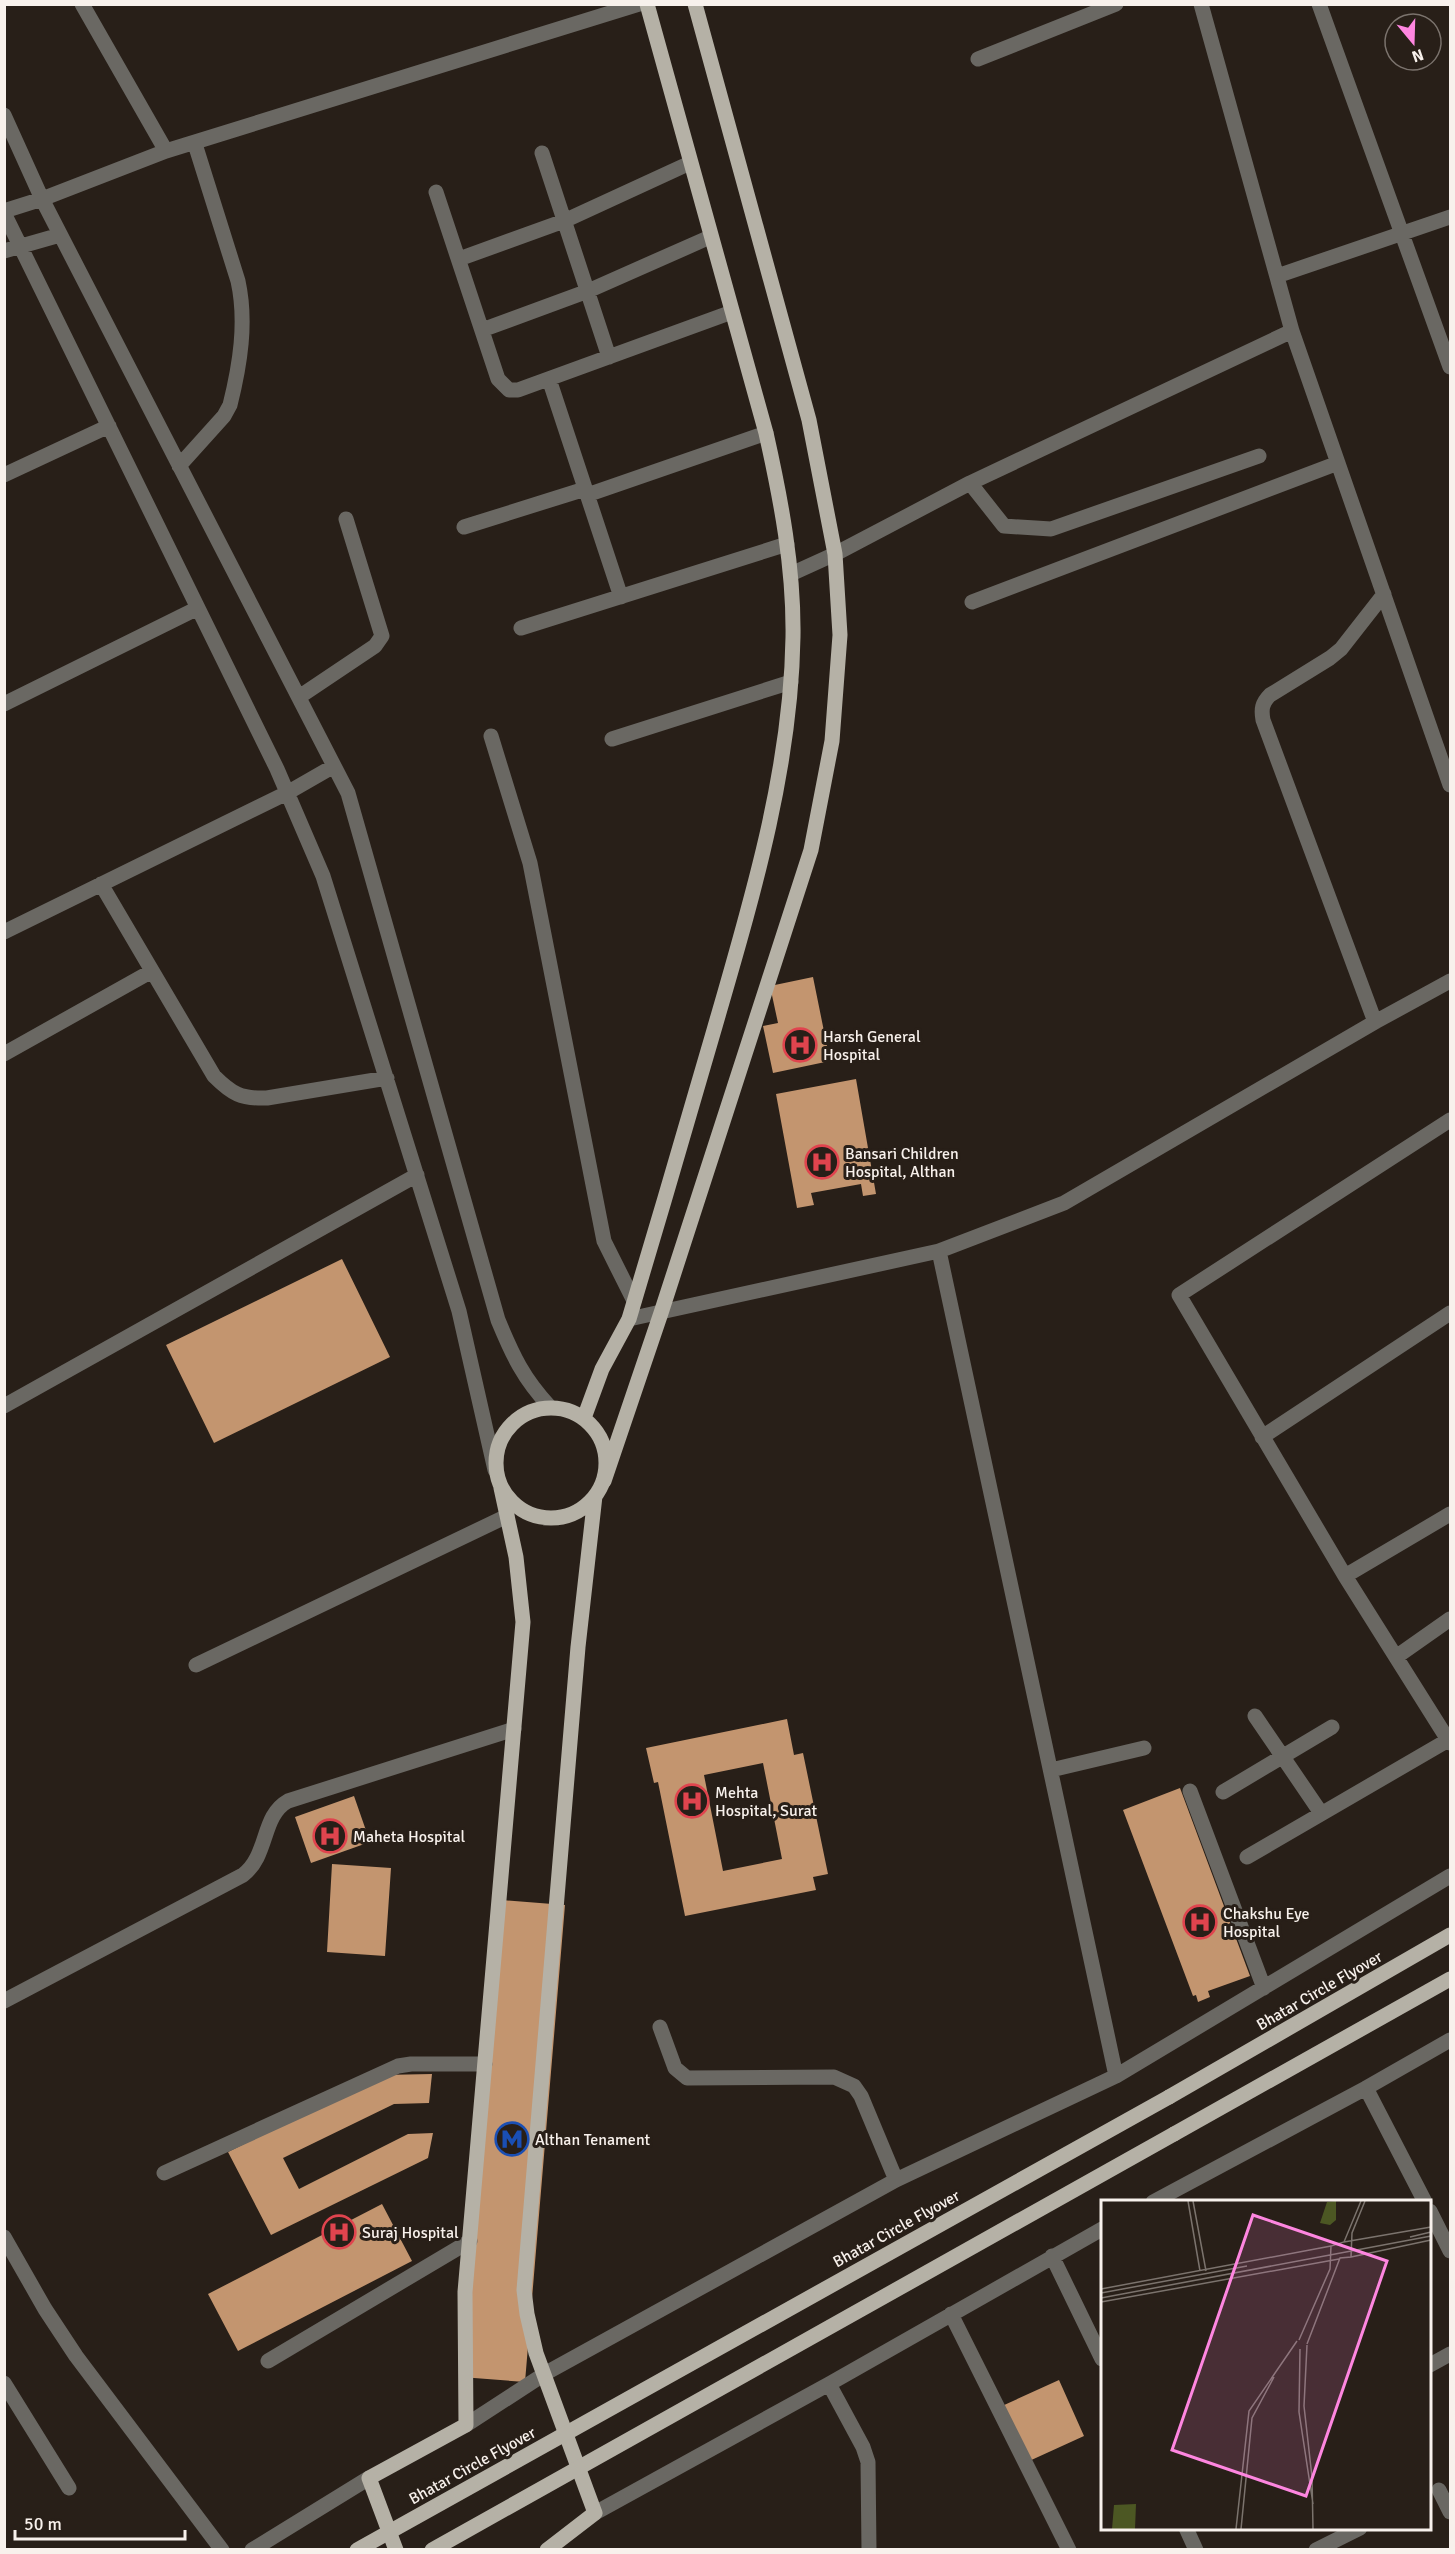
<svg xmlns="http://www.w3.org/2000/svg" width="1455" height="2554" font-family="Signika,sans-serif">
	<style>
		.building { fill: #c3956f; fill-rule: evenodd }
		.lines { fill: none; stroke-linecap: round; stroke-linejoin: round }
		.minor { stroke: #6a6863; stroke-width: 15 }
		.major { stroke: #b5b1a6; stroke-width: 15 }
		.major-bridge { stroke: #b5b1a6; stroke-width: 15 }
		.labels { text-anchor: middle; stroke-width: 6; stroke-linejoin: round; paint-order: stroke }
		.poi-label { font-size: 16px; fill: #f8f1ec; stroke: #281f18; text-anchor: start }
		.street-label { font-size: 16px; fill: #f8f1ec; stroke: #281f18 }
		.inset-road { fill: none; stroke: #7b736d; stroke-width: 1.5 }
		.view { fill: #fe86e0; fill-opacity: 0.15; stroke: #fe86e0; stroke-width: 3 }
		.inset-edge { fill: none; stroke: #f8f1ec; stroke-width: 3 }
	</style>
	<rect width="100%" height="100%" fill="#281f18"/>
	<path class="building" d="M813,977L830,1061L773,1073L763,1026L778,1023L770,986Z
		M856,1079L876,1194L863,1196L861,1184L811,1193L814,1205L797,1208L776,1094Z
		M342,1259L390,1357L214,1443L166,1345Z
		M787,1719L794,1755L803,1753L828,1874L813,1877L816,1890L685,1916L658,1782L654,1783L646,1748ZM763,1763L782,1859L723,1871L704,1775Z
		M1180,1788L1250,1976L1208,1991L1210,1997L1198,2002L1196,1995L1193,1996L1123,1810Z
		M354,1796L370,1842L311,1863L295,1817Z
		M332,1864L391,1868L385,1956L327,1952Z
		M501,1900L565,1905L525,2382L461,2377Z
		M432,2074L429,2103L394,2104L283,2158L299,2189L408,2134L433,2133L428,2158L271,2235L228,2152L382,2075Z
		M382,2204L412,2261L238,2351L208,2294Z
		M1059,2380L1084,2436L1027,2462L1002,2406Z"/>
	<g class="lines">
		<path class="minor" d="M82,4L166,151
			M1201,4L1292,331L1450,785
			M1319,4L1450,367
			M978,59L1116,4
			M4,115L42,199L348,793L498,1320C513,1356 523,1378 550,1407
			M542,153L609,357
			M436,192L498,379L509,390H518L732,312
			M4,211L42,199L166,151L639,4
			M4,213L277,769L323,876L459,1311L495,1470
			M4,251L60,235
			M459,259L564,221L690,163
			M1277,276L1450,217
			M482,330L588,291L710,237
			M549,379L621,597
			M179,466L224,416L230,405C240,365 247,322 238,281L195,144
			M4,475L109,426
			M970,483L1004,526L1051,529L1259,456
			M587,495L766,433
			M464,527L585,489
			M791,574L835,554L970,483L1292,331
			M972,602L1338,463
			M521,628L787,544
			M299,697L375,646L382,636L346,519
			M4,704L198,608
			M491,736L530,863L604,1241L634,1301
			M612,739L791,682
			M101,884L214,1076C232,1094 241,1099 267,1098L387,1078
			M4,932L287,793L334,766
			M1375,1022L1263,720C1261,709 1262,703 1270,695L1330,658L1341,649L1384,594
			M4,1054L152,971
			M1450,1120L1179,1295L1345,1576L1450,1743
			M939,1251L1116,2076
			M629,1319L939,1251L1064,1203L1375,1022L1450,981
			M4,1406L417,1175
			M1262,1437L1450,1313
			M1345,1576L1450,1514
			M1396,1657L1450,1619
			M196,1665L507,1516
			M1255,1716L1321,1813
			M1051,1770L1144,1748
			M1190,1791L1264,1988
			M1223,1792L1332,1727
			M1247,1857L1450,1739
			M4,2001L243,1875C269,1855 261,1816 288,1801L514,1729
			M660,2027L675,2068L687,2078L834,2077L854,2086L861,2096L896,2180
			M1366,2088L1425,2202
			M164,2173L398,2066L411,2064H485
			M1153,2202L1366,2088L1450,2040
			M1430,2211L1450,2251
			M4,2237L45,2309L76,2356L222,2550
			M1052,2256L1102,2359
			M951,2314L1069,2550
			M268,2361L470,2241
			M1430,2365L1450,2354
			M4,2383L69,2488
			M829,2384L863,2447L868,2462L869,2550
			M466,2425L546,2373L896,2180L1116,2076L1450,1876
			M1439,2490L1450,2512
			M595,2513L829,2384L1102,2229
			M1186,2528L1196,2550
			M252,2550L369,2478
			M1316,2550L1360,2528"/>
		<path class="major" d="M496 1463a55 55 0 1 1 110 0a55 55 0 1 1-110 0Z
			M584,1418L602,1369L629,1319C658,1223 686,1126 714,1030C751,902 791,771 793,637C794,568 781,500 766,433L647,4
			M604,1481L661,1313L811,850L832,741L840,635L835,554L809,420L695,4
			M1169,2097L1450,1935
			M1174,2134L1450,1979
			M396,2550L369,2478L466,2425L465,2292L523,1622L516,1557L501,1488
			M547,2550L595,2513L536,2353L527,2314L524,2290L578,1647L595,1496"/>
		<path class="major-bridge" d="M357,2550L1169,2097
			M432,2550L1174,2134"/>
	</g>
	<defs>
		<g id="hospital-ring" transform="scale(1.725)"><circle r="9.5" fill="#281f18" stroke="#e0444e" stroke-width="1.5"/><path d="M-5-5h3v3.5h4V-5h3V5h-3V1.5h-4V5h-3Z" fill="#e0444e"/></g>
		<g id="metro-ring" transform="scale(1.725)"><circle r="9.5" fill="#281f18" stroke="#1a4fb4" stroke-width="1.5"/><path d="M-5.5 5V-5H-3L0 0L3-5H5.5V5H3V-.5L0 4L-3-.5V5Z" fill="#1a4fb4"/></g>
	</defs>
	<g fill-rule="evenodd">
		<use href="#hospital-ring" x="800" y="1045"/>
		<use href="#hospital-ring" x="822" y="1162"/>
		<use href="#hospital-ring" x="692" y="1801"/>
		<use href="#hospital-ring" x="330" y="1836"/>
		<use href="#hospital-ring" x="1200" y="1922"/>
		<use href="#metro-ring" x="512" y="2139"/>
		<use href="#hospital-ring" x="339" y="2232"/>
	</g>
	<g class="labels">
		<g class="poi-label">
			<text x="823" y="1042">Harsh General<tspan x="823" dy="18">Hospital</tspan></text>
			<text x="845" y="1159">Bansari Children<tspan x="845" dy="18">Hospital, Althan</tspan></text>
			<text x="715" y="1798">Mehta<tspan x="715" dy="18">Hospital, Surat</tspan></text>
			<text x="353" y="1842">Maheta Hospital</text>
			<text x="1223" y="1919">Chakshu Eye<tspan x="1223" dy="18">Hospital</tspan></text>
			<text x="535" y="2145">Althan Tenament</text>
			<text x="362" y="2238">Suraj Hospital</text>
		</g>
		<g class="street-label">
			<text transform="translate(1319 1990) rotate(-30)" y="6">Bhatar Circle Flyover</text>
			<text transform="translate(896 2228) rotate(-29)" y="6">Bhatar Circle Flyover</text>
			<text transform="translate(472 2465) rotate(-29)" y="6">Bhatar Circle Flyover</text>
		</g>
	</g>
	<g transform="translate(1101 2200)">
		<rect width="330" height="330" fill="#281f18"/>
		<path d="M235,1V20L229,25L219,23L226,2ZM35,304L34,329H11L13,305Z" fill="#4c5723"/>
		<path class="inset-road" d="M87,1L99,71M92,1L105,71M309,37L330,32M243,42L330,27M250,57L330,40M0,89L230,46M0,93L146,66M0,98L330,36M0,102L238,59M198,140L229,69L230,46L243,42L260,1M206,144L239,58L250,57L251,33L264,1M206,145L203,206L211,277L212,329M199,149L198,212L212,304M135,329L148,211L196,141M140,329L151,218L173,177"/>
		<path class="view" d="M152,15L286,61L205,296L71,250Z"/>
		<rect width="330" height="330" class="inset-edge"/>
	</g>
	<rect width="1455" height="2554" fill="none" stroke="#f8f1ec" stroke-width="12"/>
	<g transform="translate(1413 42) rotate(161)"><circle r="28" fill="#281f18" stroke="#7b736d" stroke-width="1.5"/>
	<path d="M0-4.5L10 22L0 15L-10 22Z" fill="#fe86e0"/>
	<text y="-9" font-size="16" font-weight="bold" text-anchor="middle" fill="#f8f1ec">N</text>
	</g>
	<path d="M15 2530v9h170v-9" fill="none" stroke="#f8f1ec" stroke-width="3"/>
	<text x="24" y="2530" font-size="18" fill="#f8f1ec" stroke="#281f18" stroke-width="4.5" paint-order="stroke">50 m</text>
</svg>
